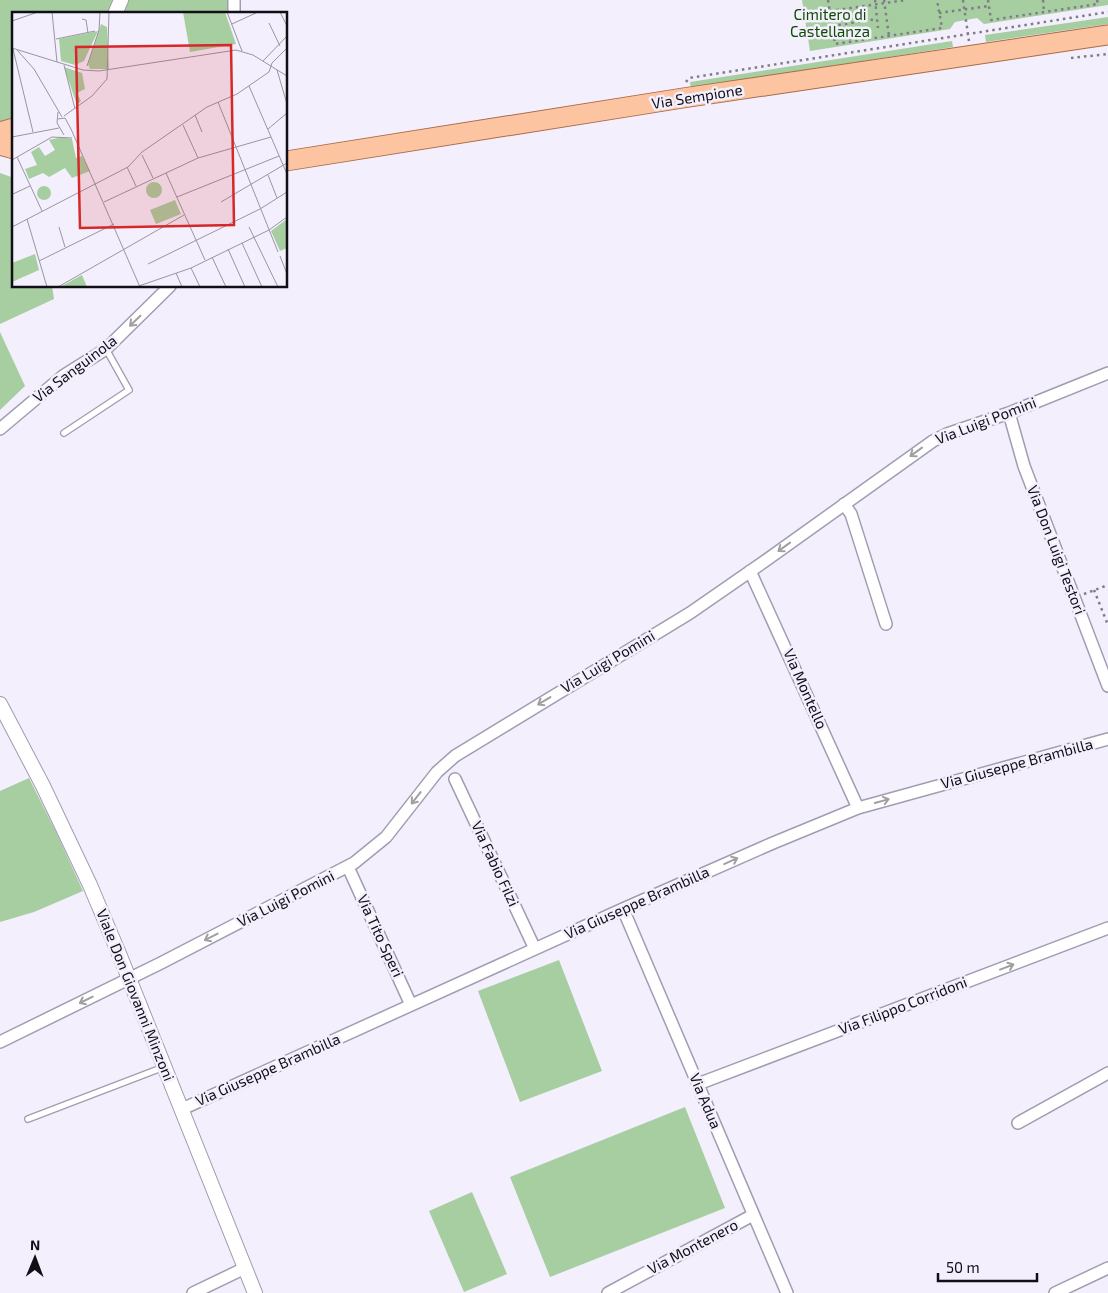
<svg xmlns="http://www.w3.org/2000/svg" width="1108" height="1293" font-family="'Exo 2',sans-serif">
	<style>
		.green { fill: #a7cea1 }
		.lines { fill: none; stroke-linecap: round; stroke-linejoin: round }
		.service-casing { stroke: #a29cb0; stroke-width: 8 }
		.minor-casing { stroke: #a29cb0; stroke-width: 14 }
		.tertiary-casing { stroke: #a29cb0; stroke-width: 16 }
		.primary-casing { stroke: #a96b47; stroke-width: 21 }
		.path { stroke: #807d87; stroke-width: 2.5; stroke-dasharray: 2.5 4; stroke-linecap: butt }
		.service { stroke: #fff; stroke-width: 5.5 }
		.minor { stroke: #fff; stroke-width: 11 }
		.tertiary { stroke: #fff; stroke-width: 14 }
		.primary { stroke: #fdc4a1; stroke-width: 19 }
		.oneway { stroke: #a09fa2 }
		.labels { text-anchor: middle; stroke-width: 5; stroke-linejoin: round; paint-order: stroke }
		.park-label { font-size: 15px; fill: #0d4b02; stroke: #f3effd }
		.street-label { font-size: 15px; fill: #110f16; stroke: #f3effd }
		.inset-road { fill: none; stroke: #9995a1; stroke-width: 1 }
		.view { fill: #d62828; fill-opacity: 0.15; stroke: #d62828; stroke-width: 2.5 }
		.inset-edge { fill: none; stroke: #110f16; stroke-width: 2.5 }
	</style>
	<rect width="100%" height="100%" fill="#f3effd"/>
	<path class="green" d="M0,0H114L109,14H14V121L0,125Z
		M127,0H227V14H122Z
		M802,0H1108V5L984,24L977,18L955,22L950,29L810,51Z
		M1108,17V24L986,42L985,35Z
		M952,41L953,47L691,88L690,82Z
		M0,173L14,178V286H52L54,299L0,324Z
		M0,332L25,386L0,410Z
		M29,778L56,832L83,891L34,912L0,922V791Z
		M559,960L602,1071L520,1102L478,991Z
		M685,1107L725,1208L550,1277L510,1177Z
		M472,1192L507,1274L464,1292L429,1211Z"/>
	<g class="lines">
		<g class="service-casing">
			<path id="service" d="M64,433L129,390L106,349
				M28,1119L164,1067"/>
		</g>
		<g class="minor-casing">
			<path id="minor" d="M234,0V14
				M1009,413L1024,466L1108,686
				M0,429L63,376L106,349L170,286
				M844,504L851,514L886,624
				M750,571L858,808
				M455,779L535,949
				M348,867L411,1005
				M623,909L787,1293
				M0,1042L161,963L354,863L386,837L437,772L455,756L690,613L765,561L933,441L947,434L1009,413L1108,373
				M698,1084L1108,928
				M182,1109L623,909L773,843L858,808L1108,739
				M1018,1123L1108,1073
				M193,1293L245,1268
				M608,1293L753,1215
				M1055,1293L1108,1268"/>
		</g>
		<g class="tertiary-casing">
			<path id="tertiary" d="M115,14L121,0
				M0,704L43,786L90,885L120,956L255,1293"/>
		</g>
		<g class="primary-casing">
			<path id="primary" d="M0,132L14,128
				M0,145L14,149
				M286,161L683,98L1108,35"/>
		</g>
		<path class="path" d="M828,0L835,44L942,28L937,0
			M875,0L878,28
			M884,0L889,36
			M963,0L969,41
			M988,0L991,20L1098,4L1097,0
			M1043,0L1044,12
			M830,11L906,0
			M939,13L989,6
			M832,26L877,19
			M863,29L865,39
			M850,31L851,41
			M1071,58L1108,54
			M686,82L689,78L1108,12
			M1094,590L1108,625
			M1084,594L1108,585"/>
		<use href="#service" class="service"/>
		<use href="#minor" class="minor"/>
		<use href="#tertiary" class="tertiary"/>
		<use href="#primary" class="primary"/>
	</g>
	<defs><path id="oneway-shaft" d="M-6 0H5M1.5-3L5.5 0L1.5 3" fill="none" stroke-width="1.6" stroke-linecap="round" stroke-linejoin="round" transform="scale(1.25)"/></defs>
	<g class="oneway">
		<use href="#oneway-shaft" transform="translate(135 321) rotate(136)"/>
		<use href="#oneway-shaft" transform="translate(916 452) rotate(144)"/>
		<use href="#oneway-shaft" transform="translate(784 547) rotate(144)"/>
		<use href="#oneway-shaft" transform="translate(544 701) rotate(149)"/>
		<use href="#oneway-shaft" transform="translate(416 798) rotate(128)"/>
		<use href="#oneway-shaft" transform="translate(882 801) rotate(-15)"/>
		<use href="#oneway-shaft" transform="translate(731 861) rotate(-24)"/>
		<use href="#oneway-shaft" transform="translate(211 937) rotate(153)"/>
		<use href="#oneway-shaft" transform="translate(1007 967) rotate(-21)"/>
		<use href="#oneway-shaft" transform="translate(86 1000) rotate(154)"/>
	</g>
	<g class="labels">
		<g class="park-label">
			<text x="830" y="20">Cimitero di<tspan x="830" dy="17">Castellanza</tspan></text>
		</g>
		<g class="street-label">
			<text transform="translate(697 97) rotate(-9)" y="5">Via Sempione</text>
			<text transform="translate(75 369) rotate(-37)" y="5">Via Sanguinola</text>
			<text transform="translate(986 421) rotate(-21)" y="5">Via Luigi Pomini</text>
			<text transform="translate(1056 550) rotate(69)" y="5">Via Don Luigi Testori</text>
			<text transform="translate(608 662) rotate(-31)" y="5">Via Luigi Pomini</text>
			<text transform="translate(805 689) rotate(66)" y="5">Via Montello</text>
			<text transform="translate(1017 764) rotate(-15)" y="5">Via Giuseppe Brambilla</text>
			<text transform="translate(495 864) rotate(65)" y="5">Via Fabio Filzi</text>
			<text transform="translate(286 899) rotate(-27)" y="5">Via Luigi Pomini</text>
			<text transform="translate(637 903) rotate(-24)" y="5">Via Giuseppe Brambilla</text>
			<text transform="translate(380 936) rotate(65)" y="5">Via Tito Speri</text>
			<text transform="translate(135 995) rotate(68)" y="5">Viale Don Giovanni Minzoni</text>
			<text transform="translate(903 1006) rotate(-21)" y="5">Via Filippo Corridoni</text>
			<text transform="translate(268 1070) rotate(-24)" y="5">Via Giuseppe Brambilla</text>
			<text transform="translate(705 1101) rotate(67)" y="5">Via Adua</text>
			<text transform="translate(693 1247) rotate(-28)" y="5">Via Montenero</text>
		</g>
	</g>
	<g transform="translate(12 12)">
		<rect width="275" height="275" fill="#f3effd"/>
		<path d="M171,0H213L224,32L178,40ZM89,12L95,15L97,57H78L76,52ZM86,19L72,49L63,53L49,49L47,27ZM52,55L70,61L73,77L65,81L69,89L65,93ZM50,125L60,127L64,146L70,144L78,159L60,166L53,156L37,165L31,161L17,167L13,157L25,153L19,140L27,135L33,144L43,138L37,128ZM134 178a8 8 0 1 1 16 0a8 8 0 1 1-16 0ZM25 181a7 7 0 1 1 14 0a7 7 0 1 1-14 0ZM163,188L169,202L144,212L138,198ZM275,207V236L268,239L259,219ZM23,242L27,258L0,270V251ZM70,263L75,275H48Z" fill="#a7cea1"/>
		<path class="inset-road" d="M40,0L45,50M215,0L230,39M268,0L275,14M70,7L74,8L76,21M0,9L26,0M257,11L268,34M220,12L246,0M44,27L83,19M0,36L71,58L87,59L224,38L241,43L275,64M1,37L21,120M5,38L22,57L50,105M251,49L275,24M52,53L63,97M75,54L87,18L88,0M265,58L275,92M237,74L275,162M206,90L266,240M46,100L45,111L52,123M183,103L190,120M52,104L80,84L95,67L97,0M46,107L53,106L59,117L128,275M171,113L186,146M256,117L275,101M0,125L47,116M130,143L141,166M5,145L30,199M0,148L40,125L60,126M115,155L124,174M154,161L193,248M256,163L265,186M1,182L18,174M165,185L267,144M92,190L186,146L259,125M209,190L275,151M15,207L35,275M0,215L116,155L130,140L195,95L225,82L257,60L260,51L275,36M47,215L53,235M237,215L266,275M230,231L250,275M216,237L233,275M268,244L275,262M200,245L214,275M27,249L102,212M136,252L248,197L275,180M179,256L188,275M164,261L170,275M46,275L172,203M124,275L179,256L257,218L275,205"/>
		<path class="view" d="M219,33L222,213L68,216L64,35Z"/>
		<rect width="275" height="275" class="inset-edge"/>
	</g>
	<g transform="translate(35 1258) rotate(1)" stroke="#f3effd" stroke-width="4" paint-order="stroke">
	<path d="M0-4L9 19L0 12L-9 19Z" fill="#110f16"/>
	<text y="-8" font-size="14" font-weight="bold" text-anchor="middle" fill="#110f16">N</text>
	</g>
	<path d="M938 1273v8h99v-8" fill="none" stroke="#110f16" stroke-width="2.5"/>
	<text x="946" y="1273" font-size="15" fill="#110f16" stroke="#f3effd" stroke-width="4" paint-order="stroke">50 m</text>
</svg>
